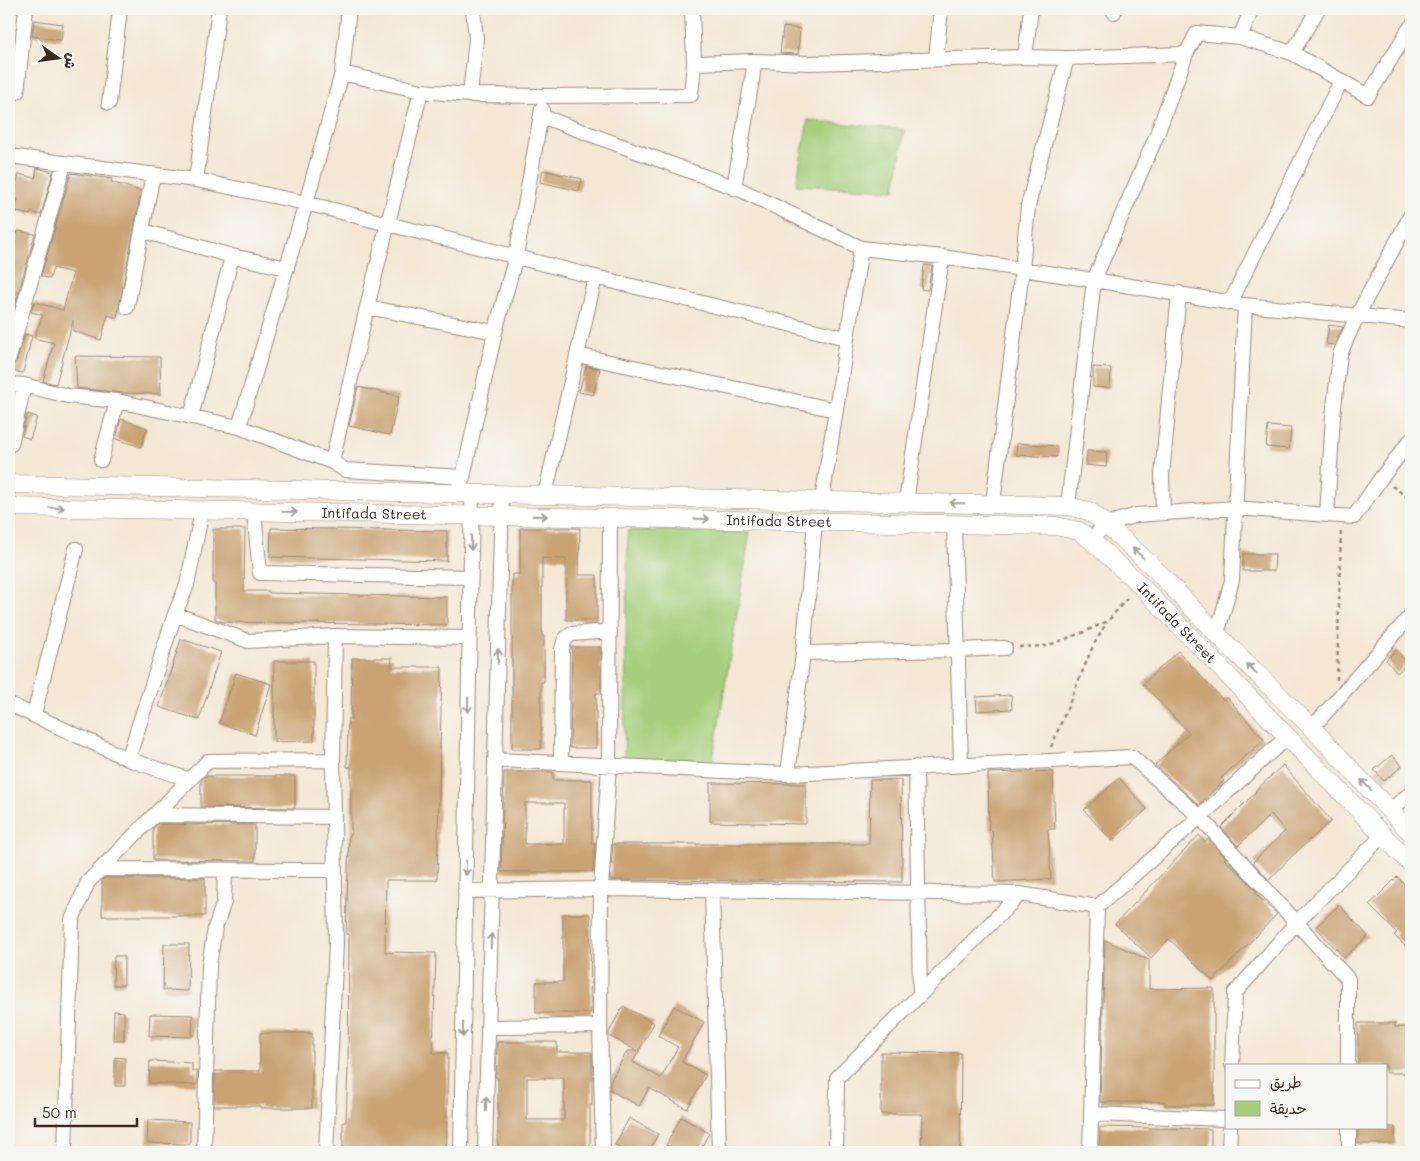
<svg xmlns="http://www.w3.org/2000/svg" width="1420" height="1161" font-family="Mali,'Playpen Sans Arabic',sans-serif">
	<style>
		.green { fill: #a5cf7b; stroke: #707c4c }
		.building { fill: #c9a373; fill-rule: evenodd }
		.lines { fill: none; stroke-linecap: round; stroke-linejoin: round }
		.minor-casing { stroke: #988879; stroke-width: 16 }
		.major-casing { stroke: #988879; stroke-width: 19 }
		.path { stroke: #988879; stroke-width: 2.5; stroke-dasharray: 4 4; stroke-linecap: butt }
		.minor { stroke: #fff; stroke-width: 14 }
		.major { stroke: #fff; stroke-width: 18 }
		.oneway { stroke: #a79f9a }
		.labels { text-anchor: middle; stroke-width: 4.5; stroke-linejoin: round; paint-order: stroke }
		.street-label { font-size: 14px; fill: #3b2a1e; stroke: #f6f6f2 }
	</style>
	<rect width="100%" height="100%" fill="#f6f6f2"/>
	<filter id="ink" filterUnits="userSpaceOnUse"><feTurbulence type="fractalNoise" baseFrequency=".02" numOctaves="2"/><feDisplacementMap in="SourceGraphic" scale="10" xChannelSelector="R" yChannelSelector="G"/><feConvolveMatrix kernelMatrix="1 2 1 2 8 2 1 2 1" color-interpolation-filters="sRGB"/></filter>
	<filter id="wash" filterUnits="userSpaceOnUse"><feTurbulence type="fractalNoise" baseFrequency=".0096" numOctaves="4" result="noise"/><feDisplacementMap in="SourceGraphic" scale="20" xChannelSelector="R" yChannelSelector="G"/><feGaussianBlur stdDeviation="1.12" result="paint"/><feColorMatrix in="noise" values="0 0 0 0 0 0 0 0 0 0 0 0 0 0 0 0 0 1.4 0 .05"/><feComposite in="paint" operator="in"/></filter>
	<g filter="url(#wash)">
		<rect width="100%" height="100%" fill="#f4e7d4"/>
		<path class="green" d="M808,120L904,130L895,190L796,185Z
			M628,530L750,533L712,765L624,761Z"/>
		<g id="blocks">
			<path class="building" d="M34,20L63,24L61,40L32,36Z
				M783,27L800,29L798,54L780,53Z
				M37,168L53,172L41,215L31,212L30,215L15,211L18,199L13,198L19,174L35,178Z
				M543,170L582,179L579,191L540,182Z
				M71,173L112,179L111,182L141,191L117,318L108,315L101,340L73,331V320L56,384L43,381L54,343L34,338L43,315L31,312L34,302L63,310L73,273L53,268L50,279L41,276Z
				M18,231L35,234L9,326V237L16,239Z
				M924,265L932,266L928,290L921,289Z
				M1329,325L1343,327L1334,345L1326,344Z
				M25,334L32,336L23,373L10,371L11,366L17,360Z
				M75,356L160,357L161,394L123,393L77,388Z
				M586,366L600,369L593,395L579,392Z
				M1093,367L1111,368L1110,388L1093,387Z
				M358,387L399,396L390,435L349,426Z
				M27,414L37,417L30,439L22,436Z
				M121,419L147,428L141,447L116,439Z
				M1268,426L1291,428L1289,449L1266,447Z
				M1017,443L1057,446V457L1016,455Z
				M1087,451L1107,452L1106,467L1086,465Z
				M271,528L447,531V561L270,557Z
				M520,528H580L579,575H597V620H566V559L542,558V636H544V682H541V749H512V574H520Z
				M213,529H245L244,591H269V593L447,597V625L223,622L215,619V583H213Z
				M1243,554H1275L1274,571H1243Z
				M181,639L221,652L199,720L159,707Z
				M572,647H601V693H596V748H570Z
				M1396,650L1408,663L1397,673L1386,660Z
				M1178,651L1223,700L1227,697L1264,740L1221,778L1224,781L1199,805L1155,765L1189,733L1143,684Z
				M352,658H392L391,667H442L437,880H386L385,952L436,953L433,1053H448L446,1152H343V1122H346L348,1066L349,934H346L349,835H351V767H347L348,719H351Z
				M274,661H314V741L274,742Z
				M236,673L271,684L255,735L219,723Z
				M1011,695L1012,709L977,711L976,697Z
				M1392,755L1402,766L1384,781L1374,770Z
				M1283,765L1331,821L1291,857L1269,880L1253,862L1285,831L1271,814L1238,846L1221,827L1256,792L1255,791Z
				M1053,771L1055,829H1048L1051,879L995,882L992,830L989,831L988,773Z
				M504,772H553V780H592V844H595L593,872H501ZM525,803H564V844H525Z
				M205,776H295V808L201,807V781Z
				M1119,778L1147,809L1112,841L1084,810Z
				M870,780H901L902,882L610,880L613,844H869Z
				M710,783L806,784V824L710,822Z
				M157,824L255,825V861L153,860V829Z
				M1199,835L1205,842L1208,839L1226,858L1224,859L1241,874L1257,892L1256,894L1277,914L1213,981L1169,939L1151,958L1115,924Z
				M1397,877L1411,891V952L1394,935L1397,933L1369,905Z
				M105,878H205V916H102V880Z
				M1339,905L1368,936L1344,958L1316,927Z
				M563,914H590L591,1013H536V982H563Z
				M1105,940L1149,960V989L1214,988V1105H1165V1102H1100Z
				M164,944H189L188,991L163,990Z
				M114,956H124V985H113Z
				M623,1006L654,1023L633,1062L661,1078L678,1047L658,1036L674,1006L704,1022L682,1062L706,1075L687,1109L649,1088L639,1106L610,1090V1082L627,1051H637L609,1036V1032Z
				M114,1011L124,1012V1040H113Z
				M150,1014L193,1015L192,1037L149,1036Z
				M1358,1023H1395V1027H1411V1073H1386V1065H1358Z
				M260,1033H312V1108H260V1106H214L215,1071H260Z
				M497,1042H557V1052H592V1105H590V1150L498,1149V1078H496ZM527,1078H564V1120H527Z
				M881,1052L961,1053L960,1152H921L922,1114H881Z
				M115,1057L125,1058V1086H115Z
				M150,1061L192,1063V1071H197V1085L149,1083Z
				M681,1117L709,1133L699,1152H679L666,1145Z
				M629,1118L658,1134L648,1152H628L615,1145Z
				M148,1120L190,1122V1144L147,1143Z
				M1100,1127L1211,1129V1152H1099Z
				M1358,1127H1395V1144H1358Z"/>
		</g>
	</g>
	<g filter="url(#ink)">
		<use href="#blocks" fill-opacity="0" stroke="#988879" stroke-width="1"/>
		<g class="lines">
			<g class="minor-casing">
				<path id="minor" d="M1114,12L1115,9
					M1240,37L1252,9
					M1292,53L1318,9
					M1025,57L1031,9
					M936,59L941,9
					M694,63L755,61L810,63L1025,57L1067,58L1186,54
					M342,73L421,91L470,95L544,96L691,95L694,63L692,9
					M17,92L26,9
					M470,95L476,39L473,9
					M109,103L120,9
					M541,116L741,190L861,248L942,257L1094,280L1245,305L1411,321
					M9,156L196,180L306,203L595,277L846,338
					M196,180L219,9
					M734,188L755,61
					M143,231L232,256L287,268
					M1230,303L1341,81
					M127,307L153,174
					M367,307L495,332
					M577,355L836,410
					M9,358L64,164
					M9,384L24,385L68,396L117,401L239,427L332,462L367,307L421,91
					M191,417L232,256
					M239,427L306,203L342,73L349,9
					M11,444L24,385
					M101,460L117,401
					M332,462L345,470L463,477
					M457,493L463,477L495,332L516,256L542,109
					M545,495L595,277
					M822,500L861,248
					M906,502L942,257
					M993,503L1022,270L1028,206L1067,58
					M1068,506L1094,280L1156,137L1186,54L1197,33L1240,37L1292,53L1368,96L1411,26
					M254,512L260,573L470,577
					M1163,513L1162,475L1179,293
					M1327,515L1333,416L1340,354L1357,316L1411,215
					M954,524L961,764
					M1091,540L1106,524L1137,515L1235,508L1354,517L1381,478L1411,440
					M175,614L248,641L335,636
					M1217,634L1232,580L1245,305
					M803,653L958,650L1005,648
					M9,704L128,759
					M34,714L76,549
					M1312,728L1411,615
					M495,760L788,774L1132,757L1200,817L1348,979V1065
					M561,763L562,649L565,639L572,634L610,631
					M916,767L920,994
					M788,774L803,653L815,522
					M190,780L128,759L175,614L187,585L202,511
					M1389,811L1411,793
					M155,815L333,817
					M101,869L334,870
					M712,890L719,1152
					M465,891L601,889L1020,894L1097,907
					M488,1027L600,1026
					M1232,1065L1235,993L1296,923L1383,835
					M1091,1114L1226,1119
					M1349,1127V1152
					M65,1152L72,920L88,882L208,761L333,760
					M204,1152L209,965L215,928L224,902L225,870
					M326,1152L336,944L333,760L335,636L469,638
					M461,1152L472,494
					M485,1152L502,494
					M603,1152L600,1026L601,889L609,765L610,518
					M836,1152L837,1078L1020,894
					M1090,1152L1097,907L1200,817L1287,737
					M1229,1152L1230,1127"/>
			</g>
			<g class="major-casing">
				<g id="major">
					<path d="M9,484L1068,506L1089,511L1106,524L1152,566L1217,634L1312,728L1411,833"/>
					<path id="s1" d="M9,507L1056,526L1079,531L1091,540L1137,582L1411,864"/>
				</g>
			</g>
			<path class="path" d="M1392,486L1411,500
				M1019,647L1046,646L1082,633L1108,621L1129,596
				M1337,680L1341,528
				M1051,747L1093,646L1107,622"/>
			<use href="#minor" class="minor"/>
			<use href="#major" class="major"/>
		</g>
		<defs><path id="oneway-shaft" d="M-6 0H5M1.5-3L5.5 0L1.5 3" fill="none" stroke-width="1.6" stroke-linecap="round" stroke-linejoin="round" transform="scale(1.25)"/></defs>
		<g class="oneway">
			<use href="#oneway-shaft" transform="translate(957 503) rotate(-179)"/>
			<use href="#oneway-shaft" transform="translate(57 508) rotate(1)"/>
			<use href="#oneway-shaft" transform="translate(290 512) rotate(1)"/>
			<use href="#oneway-shaft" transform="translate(540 516) rotate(1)"/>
			<use href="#oneway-shaft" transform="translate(702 519) rotate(1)"/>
			<use href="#oneway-shaft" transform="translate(471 543) rotate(91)"/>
			<use href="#oneway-shaft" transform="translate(1138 553) rotate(-137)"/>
			<use href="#oneway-shaft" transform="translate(498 656) rotate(-89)"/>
			<use href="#oneway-shaft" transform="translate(1252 669) rotate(-135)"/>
			<use href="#oneway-shaft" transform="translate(468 705) rotate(91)"/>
			<use href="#oneway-shaft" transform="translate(1366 785) rotate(-133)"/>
			<use href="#oneway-shaft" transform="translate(466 868) rotate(91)"/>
			<use href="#oneway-shaft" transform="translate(491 941) rotate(-88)"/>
			<use href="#oneway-shaft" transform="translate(463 1030) rotate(91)"/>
			<use href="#oneway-shaft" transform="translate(486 1104) rotate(-89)"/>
		</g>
	</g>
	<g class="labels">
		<g class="street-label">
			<text dy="5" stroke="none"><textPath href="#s1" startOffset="365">Intifada Street</textPath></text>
			<text dy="5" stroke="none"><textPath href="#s1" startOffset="770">Intifada Street</textPath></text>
			<text dy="5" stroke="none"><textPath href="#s1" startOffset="1205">Intifada Street</textPath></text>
		</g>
	</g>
	<rect width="1420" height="1161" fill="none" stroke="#f6f6f2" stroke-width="30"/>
	<rect x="1225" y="1064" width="162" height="65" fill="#f6f6f2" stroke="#aba49d"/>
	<rect x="1235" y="1080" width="25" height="8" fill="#ffffff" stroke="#aba49d"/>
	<text x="1270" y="1088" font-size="15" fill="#3b2a1e">طريق</text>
	<rect x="1235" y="1101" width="25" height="15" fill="#a5cf7b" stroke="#aba49d"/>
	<text x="1270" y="1114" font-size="15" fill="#3b2a1e">حديقة</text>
	<g transform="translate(58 58) rotate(104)" stroke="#f6f6f2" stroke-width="4" paint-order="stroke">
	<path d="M0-4L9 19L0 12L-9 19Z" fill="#3b2a1e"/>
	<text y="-8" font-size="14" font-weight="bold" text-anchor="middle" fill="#3b2a1e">ش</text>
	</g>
	<path d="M35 1118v8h102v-8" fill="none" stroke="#3b2a1e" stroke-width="2.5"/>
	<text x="42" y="1118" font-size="15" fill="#3b2a1e" stroke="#f6f6f2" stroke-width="4" paint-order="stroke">50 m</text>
</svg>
